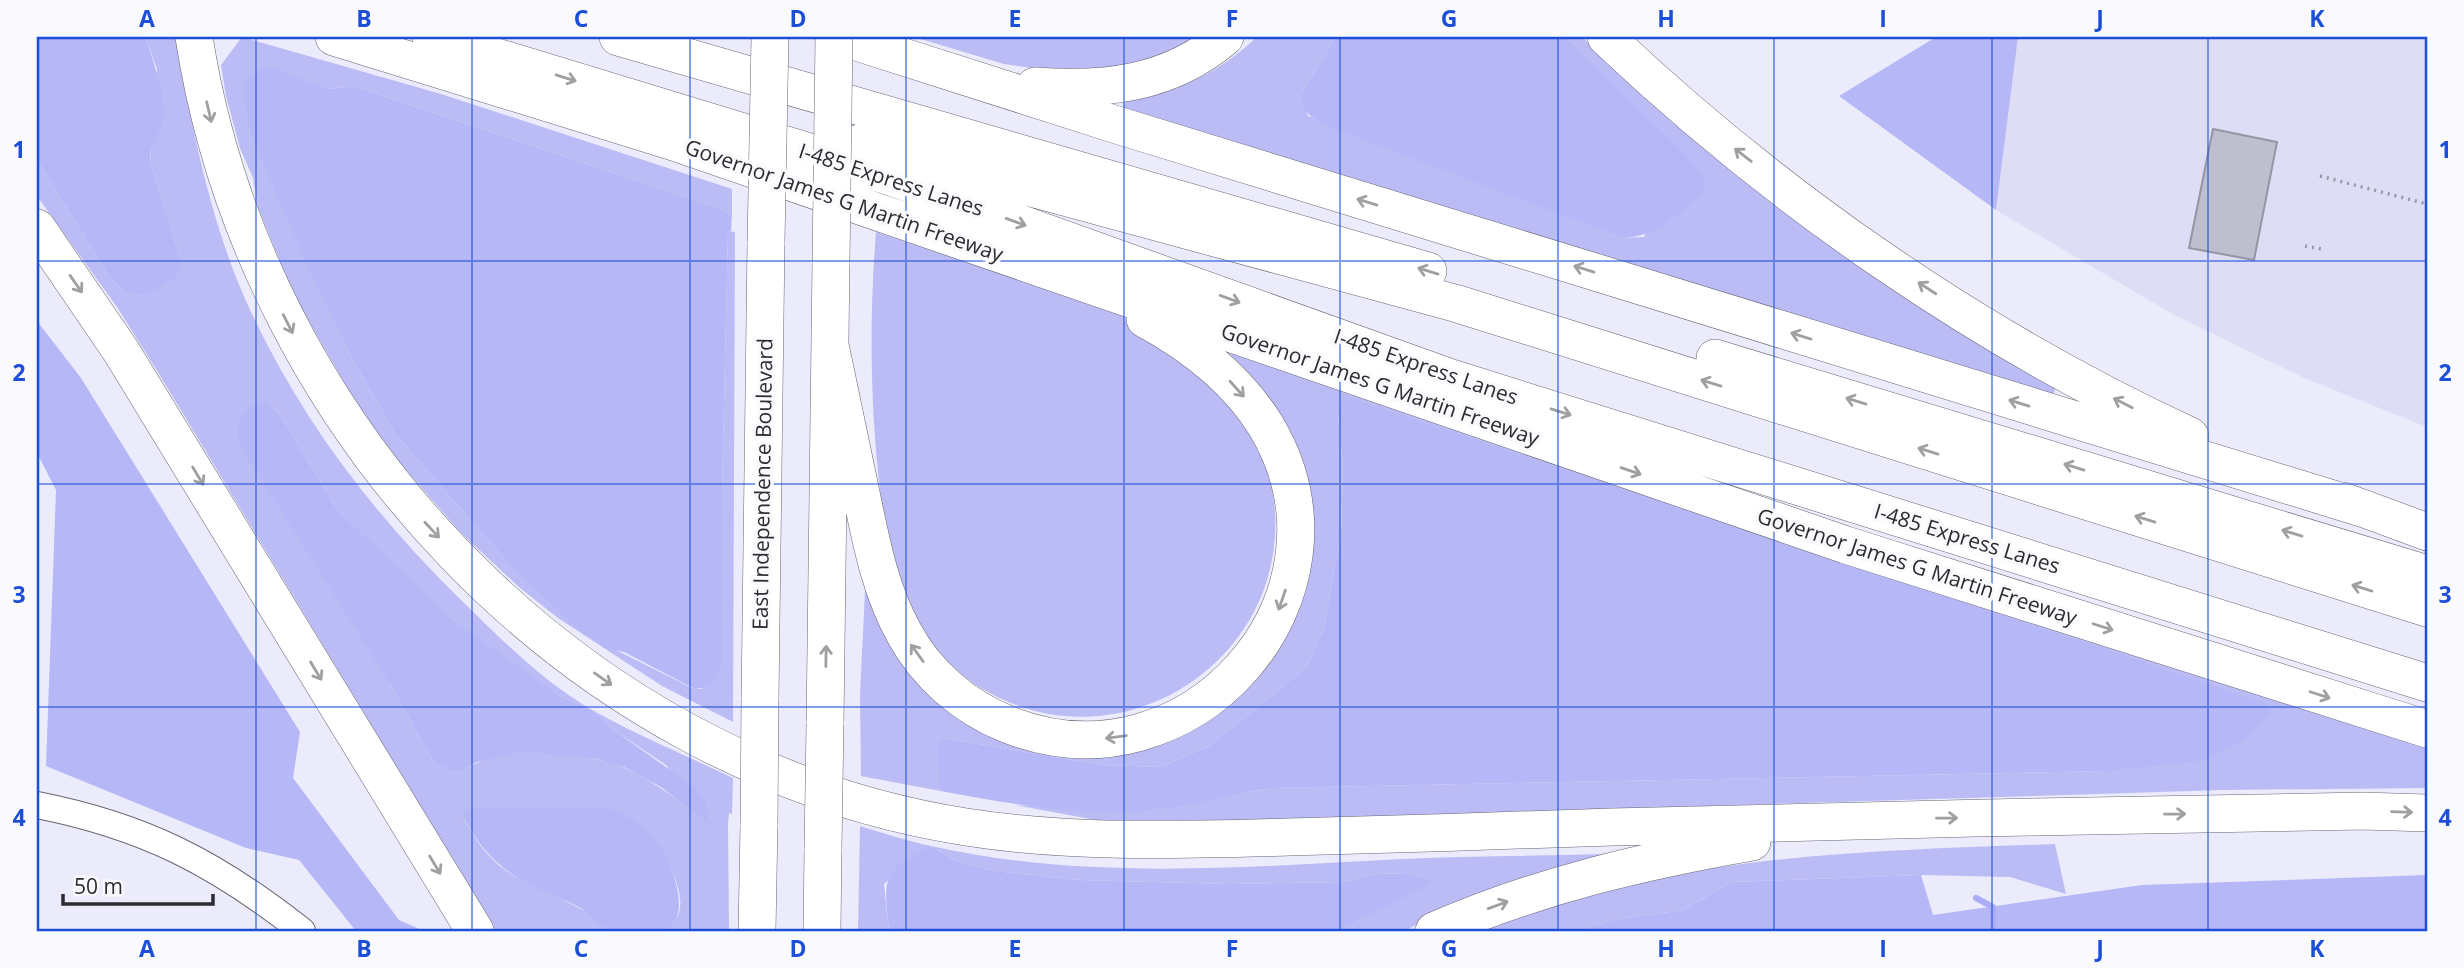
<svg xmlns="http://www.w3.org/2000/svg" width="2464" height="968" font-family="'Open Sans',sans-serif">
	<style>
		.built { fill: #dddef5 }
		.green { fill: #bbbcf5; fill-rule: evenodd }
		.forest { fill: #b6b7f6 }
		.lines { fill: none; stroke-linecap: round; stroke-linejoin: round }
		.stream { stroke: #acacfa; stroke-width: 6 }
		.building { fill: #bdbece; stroke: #9596a5; stroke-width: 2 }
		.tertiary-casing { stroke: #656674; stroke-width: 28 }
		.motorway-casing { stroke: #656674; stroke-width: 38 }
		.path { stroke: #9797a3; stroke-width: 3.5; stroke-dasharray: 2 5; stroke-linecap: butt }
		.tertiary { stroke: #fff; stroke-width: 26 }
		.motorway { stroke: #fff; stroke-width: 37 }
		.motorway-bridge-casing { stroke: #656674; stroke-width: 38; stroke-linecap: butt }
		.motorway-bridge { stroke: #fff; stroke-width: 37 }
		.oneway { stroke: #a0a0a2 }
		.grid { fill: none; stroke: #1d4ed8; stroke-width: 2; stroke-opacity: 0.55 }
		.labels { text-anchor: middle; stroke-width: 7; stroke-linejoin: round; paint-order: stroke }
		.street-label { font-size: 21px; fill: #2b2b31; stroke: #fafafd }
		.neatline { fill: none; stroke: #1d4ed8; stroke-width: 2.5 }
		.grid-label { font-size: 23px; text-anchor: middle; font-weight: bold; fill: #1d4ed8 }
	</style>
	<rect width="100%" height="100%" fill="#ebebfc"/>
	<path class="built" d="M2018,37H2427V427L2302,377L2176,316L1996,210Z"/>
	<path class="green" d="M145,37L176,39C193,132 211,228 252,314C303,422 375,516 460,599C501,639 544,683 594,711C639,736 687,756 733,778L732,814L729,813L728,823L729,931H662C665,928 672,925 675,921C691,899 667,862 657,842L463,816C492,877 524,879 579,908C590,913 599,923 609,931H496L159,374L117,307L37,196V160L107,273L123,291L181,261L150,161L157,69ZM269,404L281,416L339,512L403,576L453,620L498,654L560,696L594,711L615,731L666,765L708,823C682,803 657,783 627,769C605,758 550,751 525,751C504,751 481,760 463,770L432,760L391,685Z
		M242,37L441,94L732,189V213L354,86L329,89L274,68L250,133L346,348L396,435L502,556L610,647L692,688L702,689L722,491L728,231L735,232L733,722L662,686L558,618L520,588L462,534L393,455L365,418L294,296L258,207L253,178L240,148L226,96L221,65Z
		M914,37H1210L1173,58L1073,74L1004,64Z
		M1257,37H1336L1301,94L1308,116L1622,238L1644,237L1685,155L1567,37H1582L1631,82L2056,388L2051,399L1123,108L1125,101C1176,93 1219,73 1257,37Z
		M876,232C939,253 1003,274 1067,296C1094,306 1130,315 1153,332C1181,352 1210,378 1235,403C1250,418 1268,466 1272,488C1302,652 1124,775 981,688C936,661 907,611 890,562C884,543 884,518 881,498C870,410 869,320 876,232Z
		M1220,344L2427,713V788L2224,790L1256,820H1096L1015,805L1092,811L1160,809L1271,788L2106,771L1338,413L1343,465L1341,536L1324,627L1307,667L1209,746L1161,767L1102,765L944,738L939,787L946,792L861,776L860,694L865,591H869L901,648L1063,743L1246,675L1304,479C1291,424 1259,382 1220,344Z
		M860,826C883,833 907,841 931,846C1085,881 1246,867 1402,859C1469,856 1537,856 1604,854L1514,881L1403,931H1339L1434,882L1408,873L1376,874L1344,882L1230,884L1079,880L994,871L957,861L930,846L884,884L889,931H858Z
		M2055,844L2066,894L2010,877L1921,875L1731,882L1684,910L1612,920L1576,931H1481C1663,854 1861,851 2055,844Z"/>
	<path class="forest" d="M37,37H145C152,56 169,105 162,125C156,141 150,142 150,161L181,261L177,276L147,295L123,291L107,273L37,160Z
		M1336,37H1567L1686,155L1704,176L1705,191C1677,215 1660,236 1622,238L1333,128C1315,119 1302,116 1301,94Z
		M1936,37H2018L1996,210L1839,96Z
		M263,68H275L329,89L354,86L732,213L731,231H728L722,491V665C717,680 710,690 693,688L624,652L605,648L570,622L502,556L396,435L346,348L300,249L250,133L242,84Z
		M37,321L81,378L300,732L293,778L399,920L424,931H356L299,860L246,848L46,766L56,490L37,453Z
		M1341,395L2266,703L2272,712L2246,739L2207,760L2106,771L1271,788C1234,794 1197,805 1160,809C1088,817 1016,805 946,792L939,788L938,746L944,738L1102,765L1161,767L1209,746L1307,667L1324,627L1341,536L1343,465L1338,413Z
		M260,402L269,404L281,416L339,512L453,620L560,696L594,711L615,731L697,789L705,801L709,824L661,787L624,767L596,759L524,751L477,762L463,770H451L432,760L391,685L239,444C235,425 242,409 260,402Z
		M605,807C625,814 645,825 658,843C671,862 697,923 660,931C651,933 613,933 607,929C597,924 591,915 582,909C571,902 558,898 547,893C508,876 482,855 463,816L467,809Z
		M930,846L957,861L994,871L1079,880L1230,884L1344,882L1376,874L1408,873L1435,882L1339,931H889C884,878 880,873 930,846Z
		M1921,875L1933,915L2142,885L2427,875V931H1576L1612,920L1684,910L1731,882Z"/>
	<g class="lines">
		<path class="stream" d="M1976,898L1993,907V931"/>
	</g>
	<path class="building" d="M2213,129L2277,142L2254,260L2189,248Z"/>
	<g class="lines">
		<g class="tertiary-casing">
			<path id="tertiary" d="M37,805C144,826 216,863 302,931"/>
		</g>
		<g class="motorway-casing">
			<path id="motorway" d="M194,37C254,425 573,766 966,827C1073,844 1180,840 1289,837C1397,834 1504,831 1612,827C1862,820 2113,815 2363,811L2427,813
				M334,37L671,141L1846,545L2427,729
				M431,37L888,176L1451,378L2427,683
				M618,37L1428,271
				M841,37L1117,125L2365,509
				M1606,37C1776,198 1976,337 2190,436
				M1035,86C1105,91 1170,84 1225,37
				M862,142L1458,304L2427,608
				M37,228L121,351L475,931
				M830,345C840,394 851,444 861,493C871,541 880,590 904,633C926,674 964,707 1007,724C1189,798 1368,596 1266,426C1237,379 1193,345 1145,319
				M1715,358L2427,574
				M2343,501L2427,532
				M760,700L766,242
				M825,724L831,262
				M757,931L759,824
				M822,931L823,848
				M1434,931C1537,886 1643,861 1752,842"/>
		</g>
		<path class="path" d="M2320,176L2427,204
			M2305,246L2322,249"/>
		<use href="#tertiary" class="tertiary"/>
		<use href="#motorway" class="motorway"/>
		<g class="motorway-bridge-casing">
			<path id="motorway-bridge" d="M766,242L770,37
				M831,262L834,37
				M759,824L760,700
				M823,848L825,724"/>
		</g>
		<use href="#motorway-bridge" class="motorway-bridge"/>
	</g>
	<defs><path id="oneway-shaft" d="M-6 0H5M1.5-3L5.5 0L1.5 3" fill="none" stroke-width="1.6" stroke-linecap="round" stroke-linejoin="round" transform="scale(1.75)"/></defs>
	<g class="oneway">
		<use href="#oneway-shaft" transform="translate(566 78) rotate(17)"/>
		<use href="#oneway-shaft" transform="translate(209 112) rotate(77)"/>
		<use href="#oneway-shaft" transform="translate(1743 155) rotate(-142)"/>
		<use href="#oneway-shaft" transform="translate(1367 202) rotate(-163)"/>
		<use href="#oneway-shaft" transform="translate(1016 222) rotate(20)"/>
		<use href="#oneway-shaft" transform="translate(1584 269) rotate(-163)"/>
		<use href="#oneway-shaft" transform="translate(1428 271) rotate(-163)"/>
		<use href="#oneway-shaft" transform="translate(76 284) rotate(55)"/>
		<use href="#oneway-shaft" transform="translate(1927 288) rotate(-147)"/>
		<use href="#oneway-shaft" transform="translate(1230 299) rotate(20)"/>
		<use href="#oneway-shaft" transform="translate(288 324) rotate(63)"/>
		<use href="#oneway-shaft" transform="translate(1801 336) rotate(-163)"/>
		<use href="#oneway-shaft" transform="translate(1711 383) rotate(-163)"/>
		<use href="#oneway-shaft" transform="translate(1237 389) rotate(48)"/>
		<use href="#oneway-shaft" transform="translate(1856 401) rotate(-163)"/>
		<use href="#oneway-shaft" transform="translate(2019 403) rotate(-163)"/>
		<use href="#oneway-shaft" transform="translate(2123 403) rotate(-153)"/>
		<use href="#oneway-shaft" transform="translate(1561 412) rotate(17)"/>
		<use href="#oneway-shaft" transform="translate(1928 451) rotate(-163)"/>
		<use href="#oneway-shaft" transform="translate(2074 467) rotate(-163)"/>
		<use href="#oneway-shaft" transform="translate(1631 471) rotate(19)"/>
		<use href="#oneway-shaft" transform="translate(198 476) rotate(59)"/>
		<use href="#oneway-shaft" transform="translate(2145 519) rotate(-163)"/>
		<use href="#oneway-shaft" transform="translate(432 530) rotate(47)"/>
		<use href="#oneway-shaft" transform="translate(2292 533) rotate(-163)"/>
		<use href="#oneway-shaft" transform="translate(2362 588) rotate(-163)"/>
		<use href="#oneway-shaft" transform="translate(1282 600) rotate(109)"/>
		<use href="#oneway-shaft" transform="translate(2103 627) rotate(18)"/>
		<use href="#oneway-shaft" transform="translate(917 653) rotate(-126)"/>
		<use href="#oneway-shaft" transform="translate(826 656) rotate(-89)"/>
		<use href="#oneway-shaft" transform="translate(316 671) rotate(59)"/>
		<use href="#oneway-shaft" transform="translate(603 679) rotate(35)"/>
		<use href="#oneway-shaft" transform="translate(2320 695) rotate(18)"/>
		<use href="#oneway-shaft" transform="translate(1116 737) rotate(172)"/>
		<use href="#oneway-shaft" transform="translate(2402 812) rotate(2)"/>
		<use href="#oneway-shaft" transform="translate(2175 814) rotate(-1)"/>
		<use href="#oneway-shaft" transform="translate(1947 818) rotate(-1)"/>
		<use href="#oneway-shaft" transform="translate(435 865) rotate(59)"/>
		<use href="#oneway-shaft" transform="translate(1498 905) rotate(-20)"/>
	</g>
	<path class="grid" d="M256,37V931M472,37V931M690,37V931M906,37V931M1124,37V931M1340,37V931M1558,37V931M1774,37V931M1992,37V931M2208,37V931M37,261H2427M37,484H2427M37,707H2427"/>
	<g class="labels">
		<g class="street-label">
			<text transform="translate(891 180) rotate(18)" y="7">I-485 Express Lanes</text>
			<text transform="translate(844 201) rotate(19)" y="7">Governor James G Martin Freeway</text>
			<text transform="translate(1426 367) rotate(19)" y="7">I-485 Express Lanes</text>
			<text transform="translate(1380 385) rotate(19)" y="7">Governor James G Martin Freeway</text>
			<text transform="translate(763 484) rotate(-89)" y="7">East Independence Boulevard</text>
			<text transform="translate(1967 539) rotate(17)" y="7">I-485 Express Lanes</text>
			<text transform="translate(1917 567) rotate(18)" y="7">Governor James G Martin Freeway</text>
		</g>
	</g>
	<rect width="2464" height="968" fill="none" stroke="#fafafd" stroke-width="77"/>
	<path d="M63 894v10h150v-10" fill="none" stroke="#2b2b31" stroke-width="3.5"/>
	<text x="74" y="894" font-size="21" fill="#2b2b31" stroke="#fafafd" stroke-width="5" paint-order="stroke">50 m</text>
	<rect x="38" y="38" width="2388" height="892" class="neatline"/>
	<g class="grid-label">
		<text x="147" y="27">A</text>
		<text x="364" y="27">B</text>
		<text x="581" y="27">C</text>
		<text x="798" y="27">D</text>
		<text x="1015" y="27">E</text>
		<text x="1232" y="27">F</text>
		<text x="1449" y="27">G</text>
		<text x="1666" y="27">H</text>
		<text x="1883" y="27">I</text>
		<text x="2100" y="27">J</text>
		<text x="2317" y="27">K</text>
		<text x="19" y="158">1</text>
		<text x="2445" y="158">1</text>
		<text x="19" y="381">2</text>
		<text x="2445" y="381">2</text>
		<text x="19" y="603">3</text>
		<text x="2445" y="603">3</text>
		<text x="19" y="826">4</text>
		<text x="2445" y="826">4</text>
		<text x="147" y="957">A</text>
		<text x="364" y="957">B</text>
		<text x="581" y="957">C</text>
		<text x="798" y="957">D</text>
		<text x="1015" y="957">E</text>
		<text x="1232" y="957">F</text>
		<text x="1449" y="957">G</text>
		<text x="1666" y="957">H</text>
		<text x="1883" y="957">I</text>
		<text x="2100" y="957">J</text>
		<text x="2317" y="957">K</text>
	</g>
</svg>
